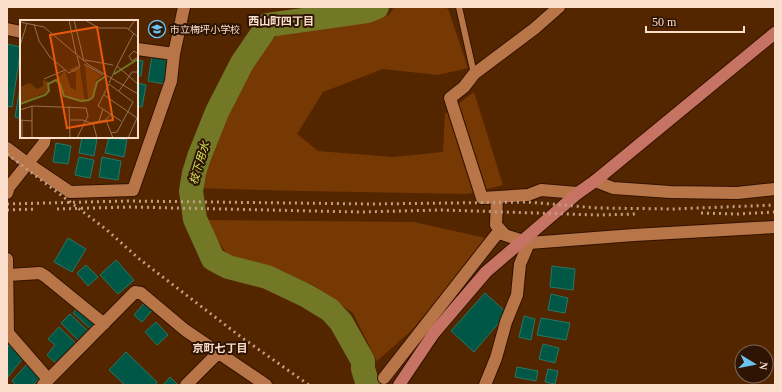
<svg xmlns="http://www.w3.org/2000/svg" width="782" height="392" font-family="'Times New Roman','Noto Sans JP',serif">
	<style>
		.green { fill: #763903 }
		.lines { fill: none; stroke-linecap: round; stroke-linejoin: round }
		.river { stroke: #727826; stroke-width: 24 }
		.building { fill: #005746; stroke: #287764 }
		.lane-casing { stroke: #321200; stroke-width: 8 }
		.street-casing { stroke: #321200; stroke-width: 14 }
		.secondary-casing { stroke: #321200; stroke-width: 14 }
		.lane { stroke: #b87548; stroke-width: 6 }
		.street { stroke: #b87548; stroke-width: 12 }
		.secondary { stroke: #c77364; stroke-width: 12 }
		.rail { stroke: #c29e85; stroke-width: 3; stroke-dasharray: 2 4; stroke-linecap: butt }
		.labels { text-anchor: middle; stroke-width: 4; stroke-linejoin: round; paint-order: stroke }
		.poi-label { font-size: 10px; fill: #fcdecc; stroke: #2e1403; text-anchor: start }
		.neighbourhood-label { font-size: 11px; font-weight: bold; fill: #fcdecc; stroke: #2e1403 }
		.water-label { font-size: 11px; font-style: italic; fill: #d9e55a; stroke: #2e1403 }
		.inset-river { fill: none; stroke: #727826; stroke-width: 2 }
		.inset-road { fill: none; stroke: #977052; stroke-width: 1 }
		.view { fill: #e8590c; fill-opacity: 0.15; stroke: #e8590c; stroke-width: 2 }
		.inset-edge { fill: none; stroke: #fcdecc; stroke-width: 2 }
	</style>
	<rect width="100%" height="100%" fill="#542600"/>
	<path class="green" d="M394,7H444L448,9L468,68L438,75L383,69L323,92L297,134L318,151L393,157L443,152L445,114L474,92L503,185L468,194L302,191L193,188L215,126L247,63L282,31L389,15Z
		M203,220L414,222L490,239L411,331L377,361L353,313L312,284L234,264Z"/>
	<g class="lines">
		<path class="river" d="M368,385L363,369V361L341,322L330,310L307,296L267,277L228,267L213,259L195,219L191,191L194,173L199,157L217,112L242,63L268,25L367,11L377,7"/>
	</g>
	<path class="building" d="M7,44L21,47L12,107L7,106Z
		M152,56L169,59L165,84L148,81Z
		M137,60L143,61L141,76H137Z
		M21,82V119L15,117Z
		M137,83L146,85L142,107L137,106Z
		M82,137L97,139L94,156L79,153Z
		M109,137L127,140L124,157L105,153Z
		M56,143L71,146L68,164L53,162Z
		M79,157L94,160L90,178L75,175Z
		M102,157L121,161L118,180L99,177Z
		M68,238L86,249L72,272L54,262Z
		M116,260L134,280L118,294L100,275Z
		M86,265L98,277L88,286L77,273Z
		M552,266L575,269L573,290L550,287Z
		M485,293L507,313L474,352L451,331Z
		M551,294L568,298L565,313L548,310Z
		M147,300L155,307L142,322L134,315Z
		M80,306L99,323L93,331L73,313Z
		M70,314L90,333L81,343L61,323Z
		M524,316L535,319L531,340L519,337Z
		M541,318L570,323L566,340L537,335Z
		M156,322L168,335L157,345L145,332Z
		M59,327L78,345L59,366L47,355L55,345L48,339Z
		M543,344L559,348L555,363L539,359Z
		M9,345L24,357L8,377L7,348Z
		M126,352L157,382L155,385H125L109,370Z
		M28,363L42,376L33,385H16L12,381Z
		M517,367L538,371L536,381L515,377Z
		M548,369L558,371L555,384L545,382Z
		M170,377L178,385H163Z"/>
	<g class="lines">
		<g class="lane-casing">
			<path id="lane" d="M459,7L474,74"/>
		</g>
		<g class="street-casing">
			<path id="street" d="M559,7L534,29L474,74L464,87L450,98L482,198L528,195L541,190L578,193
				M7,29L21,32
				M137,49L174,54
				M7,148L27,163L70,192L133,190L171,81L174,54L184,7
				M595,181L613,188L670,192L737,193L775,189
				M7,193L9,187L44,143L45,137
				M497,197L496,225L505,235L529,243L634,235L775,227
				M7,259L8,333L48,379
				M8,275L40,273L45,276L104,324
				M384,378L496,235L503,233
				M43,385L135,292L141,293L185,330L266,385
				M186,385L218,353
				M485,385L496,358L506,322L517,295L520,264L529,243"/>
		</g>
		<g class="secondary-casing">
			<path id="secondary" d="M399,385L434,333L486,272L578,193L595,181L775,33"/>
		</g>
		<use href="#lane" class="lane"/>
		<use href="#street" class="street"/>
		<use href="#secondary" class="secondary"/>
		<path class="rail" d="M7,154L107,230L138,258L241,337L309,385
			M7,204L128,201L373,204L527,202L598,208L674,209L775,205
			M57,209L130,207L360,212L442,210L598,215L637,214
			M7,210L37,209
			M701,213L737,214L775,212"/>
	</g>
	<defs>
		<g id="school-ring" transform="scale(0.9)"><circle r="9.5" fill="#2e1403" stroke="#6bc3f2" stroke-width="1.5"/><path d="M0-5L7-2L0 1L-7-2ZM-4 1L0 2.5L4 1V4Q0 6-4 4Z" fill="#6bc3f2"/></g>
	</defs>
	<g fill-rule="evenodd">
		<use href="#school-ring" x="157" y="29"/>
	</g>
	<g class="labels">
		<g class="poi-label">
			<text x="170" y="33">市立梅坪小学校</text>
		</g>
		<g class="neighbourhood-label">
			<text x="281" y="25">西山町四丁目</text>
			<text x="220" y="352">京町七丁目</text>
		</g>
		<g class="water-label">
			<text transform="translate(199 163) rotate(-73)" y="4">枝下用水</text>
		</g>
	</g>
	<g transform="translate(20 20)">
		<rect width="118" height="118" fill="#542600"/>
		<path d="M58,45L60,49L65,81L49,77L44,74L40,62L36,60L45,51L51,68L56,70V53L48,50ZM65,45L82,56L76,60L73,75L68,79ZM23,60L29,62V71L0,84V67L10,63L17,69L23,66Z" fill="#763903"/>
		<path class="inset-river" d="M94,54L118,39M0,84L25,75L29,71L28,64L36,60L40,64L44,76L61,81L69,80L73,77L77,62L86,56"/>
		<path class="inset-road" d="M49,0L56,34M54,0L64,41M65,0L79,8H107L118,17M0,2L24,7L69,45L118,74M14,4L19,21L30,37L49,53L60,47L57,36M108,10L115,0M114,13L97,46L118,64M0,26L7,3M117,33L114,31L109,36L112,41L118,37M65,40L93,45M64,44L83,55M24,59L45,50M89,63L97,46M99,71L112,52H118M84,75L117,98M49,86L50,118M0,90L12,86L66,88L68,96L57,118M0,100L12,101M50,100H63L70,103L86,100L91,94M86,100L93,118M79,101L83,89M73,103L77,118M91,113L97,112L113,82L89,64L78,86L101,101M2,118V100M12,118V86M108,118L118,96"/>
		<path class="view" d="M77,7L93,100L47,108L30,15Z"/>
		<rect width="118" height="118" class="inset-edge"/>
	</g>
	<rect width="782" height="392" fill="none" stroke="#fcdecc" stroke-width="16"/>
	<g transform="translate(754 364) rotate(100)"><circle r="19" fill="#2e1403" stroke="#806553"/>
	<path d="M0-3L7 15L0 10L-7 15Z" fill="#6bc3f2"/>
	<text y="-6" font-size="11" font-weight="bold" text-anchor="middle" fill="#fcdecc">N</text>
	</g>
	<path d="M646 26v6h98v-6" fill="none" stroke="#fcdecc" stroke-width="2"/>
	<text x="652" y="26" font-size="12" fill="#fcdecc" stroke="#2e1403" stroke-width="3" paint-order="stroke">50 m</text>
</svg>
